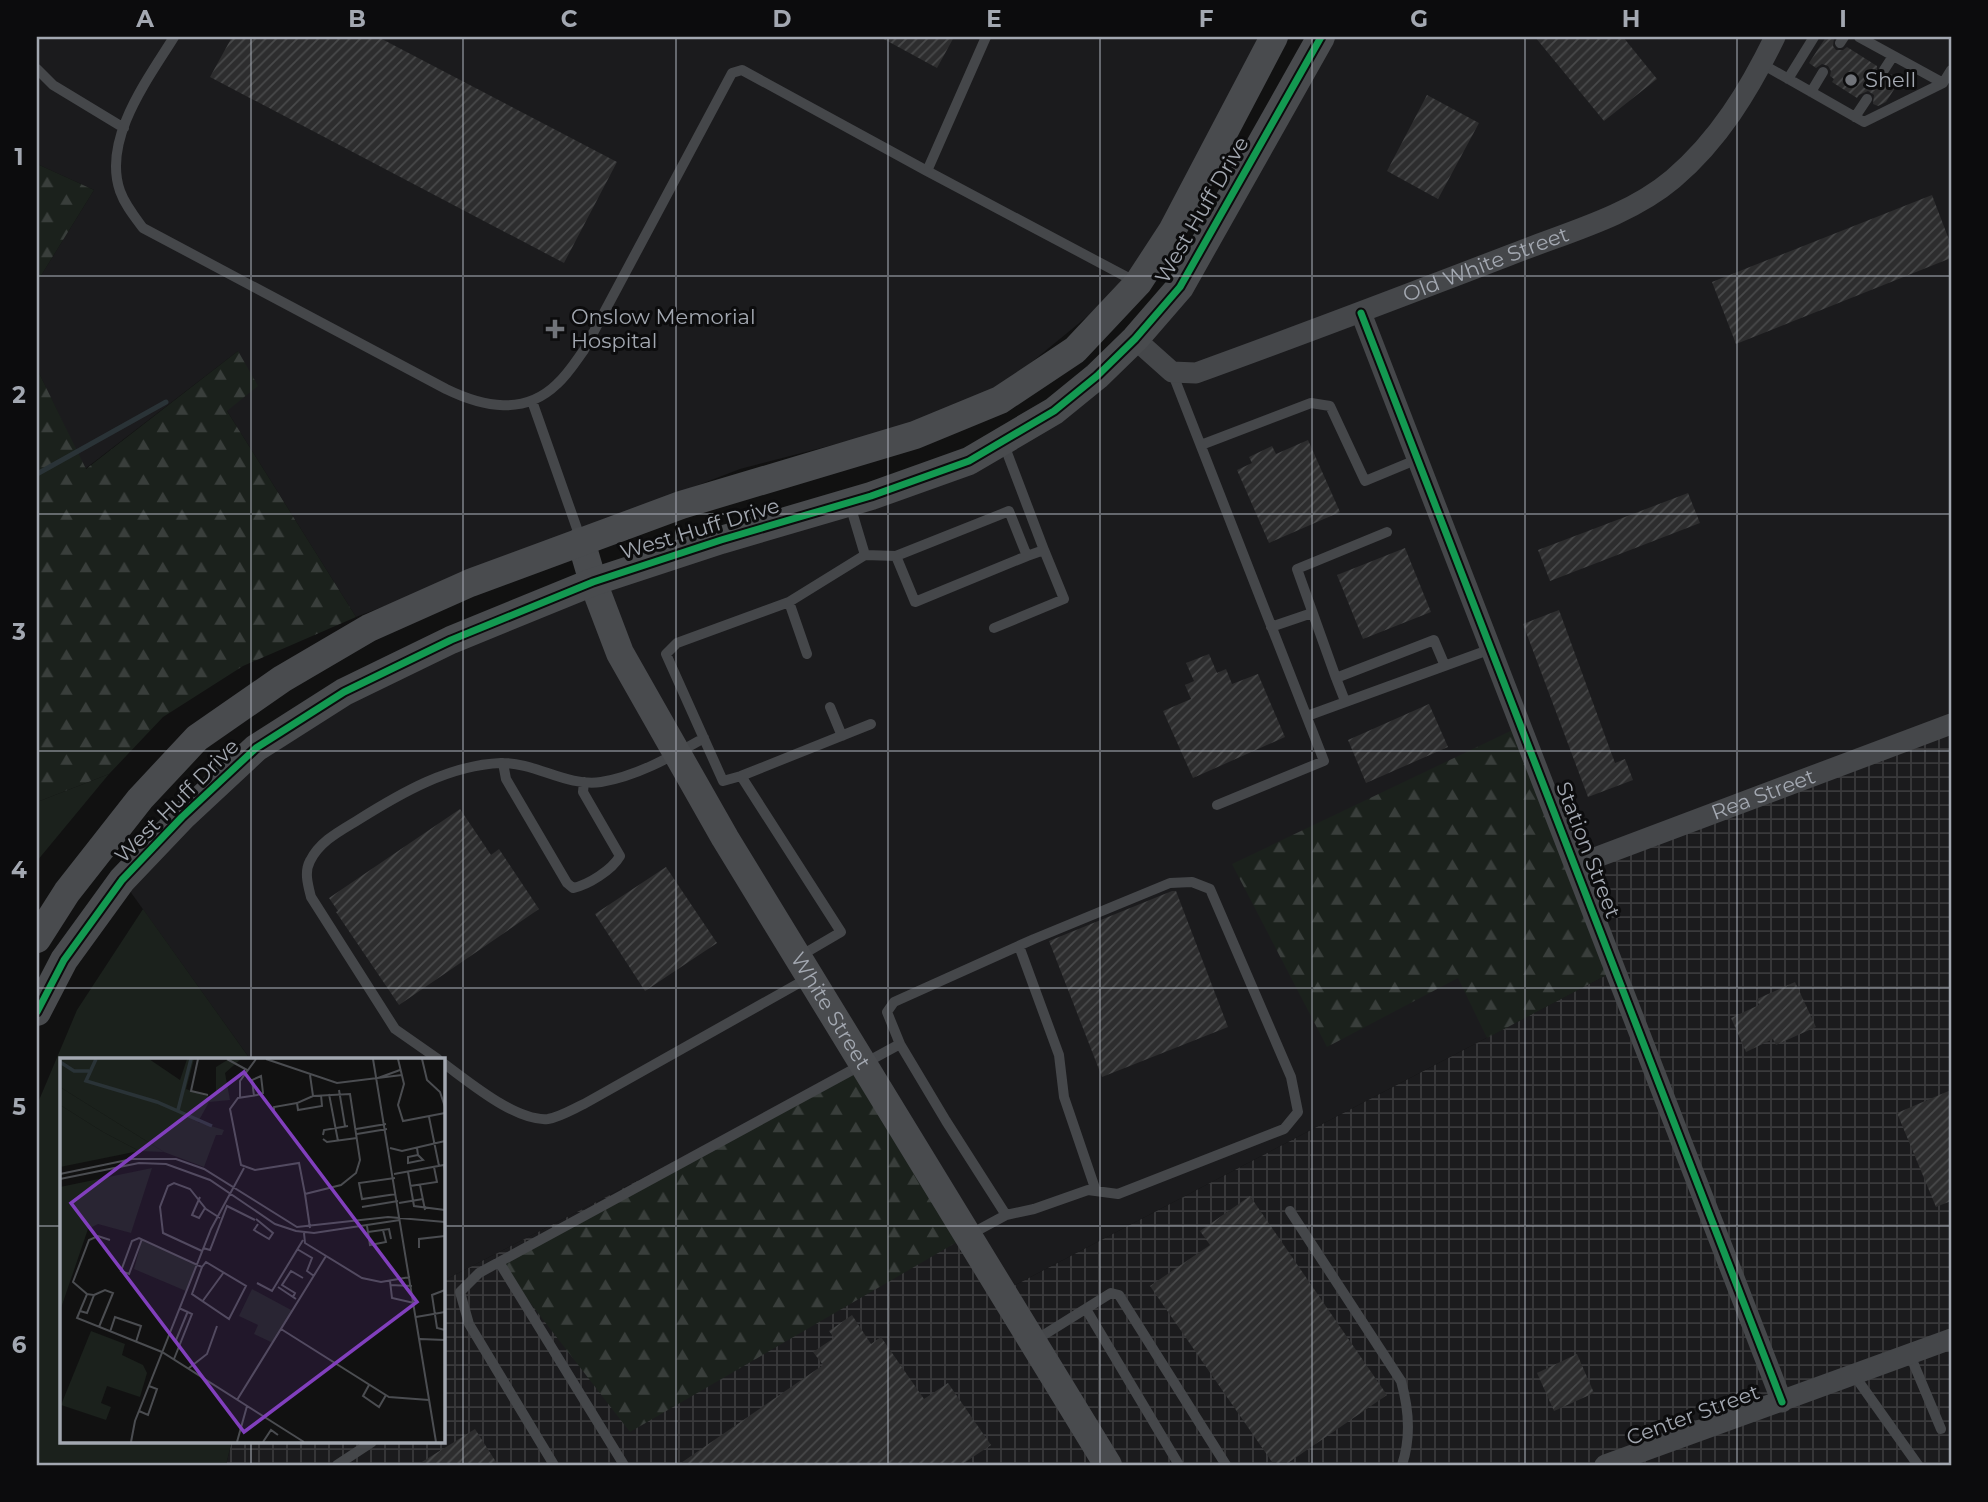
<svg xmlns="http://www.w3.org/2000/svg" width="1988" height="1502" font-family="Montserrat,sans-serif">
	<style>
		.built { fill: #1b1b1d }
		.industrial { fill: url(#industrial-grid) }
		.grass { fill: #1b211c }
		.forest { fill: url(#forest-firs) }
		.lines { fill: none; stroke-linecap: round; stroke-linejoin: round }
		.stream { stroke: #2a3337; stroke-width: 5 }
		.building { fill: url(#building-hatch) }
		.lane { stroke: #45474a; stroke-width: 10 }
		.street { stroke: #45474a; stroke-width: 21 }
		.secondary { stroke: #494b4e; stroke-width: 28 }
		.cycleway-casing { stroke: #0c0c0d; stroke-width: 11 }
		.cycleway { stroke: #139951; stroke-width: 7 }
		.grid { fill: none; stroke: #a3a8b1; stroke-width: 2; stroke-opacity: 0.55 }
		.poi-dot { fill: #707379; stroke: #0c0c0d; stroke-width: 2.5 }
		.labels { text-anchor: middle; stroke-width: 6; stroke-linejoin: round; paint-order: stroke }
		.poi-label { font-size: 21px; fill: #a3a8b1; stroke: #0c0c0d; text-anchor: start }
		.street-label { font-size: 21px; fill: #a3a8b1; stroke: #0c0c0d }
		.inset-river { fill: none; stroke: #2a3337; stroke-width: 3.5 }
		.inset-road { fill: none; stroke: #4b4d51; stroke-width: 2 }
		.view { fill: #813fbd; fill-opacity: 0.15; stroke: #813fbd; stroke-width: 3.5 }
		.inset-edge { fill: none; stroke: #a3a8b1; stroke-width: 3.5 }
		.neatline { fill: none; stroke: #a3a8b1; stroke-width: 2.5 }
		.grid-label { font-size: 23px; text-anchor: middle; font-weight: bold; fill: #a3a8b1 }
	</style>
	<defs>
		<pattern id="industrial-grid" width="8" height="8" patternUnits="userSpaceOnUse" patternTransform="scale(1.75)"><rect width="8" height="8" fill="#1b1b1d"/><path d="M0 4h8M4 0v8" fill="none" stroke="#39393b"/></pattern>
		<pattern id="forest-firs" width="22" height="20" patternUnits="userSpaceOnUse" patternTransform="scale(1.75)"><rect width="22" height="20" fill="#1b211c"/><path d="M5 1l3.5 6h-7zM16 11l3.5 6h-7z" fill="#393e3b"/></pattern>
		<pattern id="building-hatch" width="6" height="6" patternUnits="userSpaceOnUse" patternTransform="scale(1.75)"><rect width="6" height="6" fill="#2d2d2e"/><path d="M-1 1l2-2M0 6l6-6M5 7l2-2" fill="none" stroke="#48494a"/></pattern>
	</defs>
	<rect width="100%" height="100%" fill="#111"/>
	<path class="built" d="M37,37H1267L1149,255L1100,306L1000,388L891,430L740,469L356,617L227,411L238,351L85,469L37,369V282L94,190L37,164Z
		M1321,37H1951V724L1616,970L1004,1291L864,1064L443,1281V1059H250L122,880L256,748L451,640L969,461L1135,339Z"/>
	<path class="industrial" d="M1951,724V1465H226L231,1444L235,1441H443V1281L864,1064L1004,1291L1616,970L1576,865Z"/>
	<path class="grass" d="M109,774L37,861V802Z
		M143,909L250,1059H61V1441H235L231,1444L226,1465H37V1105L77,1010Z"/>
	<path class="forest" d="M37,164L94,190L37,282Z
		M238,351L258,386L227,411L356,617L243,666L163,717L109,774L37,802V369L86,469Z
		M1521,726L1616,970L1487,1038L1458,978L1327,1047L1232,864Z
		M864,1064L969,1235L630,1432L500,1264Z"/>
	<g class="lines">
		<path class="stream" d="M37,474L166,402"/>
	</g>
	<path class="building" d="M232,37H378L617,162L564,263L210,77Z
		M880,37H954L937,68Z
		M1535,37H1623L1657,79L1604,121Z
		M1826,37L1834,38L1833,46L1836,50H1843L1847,47L1877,66V73L1880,77H1887L1891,74L1900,80L1886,102L1878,106L1873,104L1874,95L1868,91L1859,95L1857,98L1832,82L1834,79L1830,76L1831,71L1828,66L1822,64L1816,68L1809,63Z
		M1427,95L1479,123L1438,199L1387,171Z
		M1932,195L1951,245V258L1736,344L1712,282Z
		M1308,440L1340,512L1269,543L1237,470L1252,463L1249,457L1272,446L1276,454Z
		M1688,493L1700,523L1550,581L1538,550Z
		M1405,548L1431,612L1363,639L1337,575Z
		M1559,610L1615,763L1625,759L1633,780L1588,797L1523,624Z
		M1209,654L1217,673L1226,669L1232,684L1258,674L1285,737L1193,778L1163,711L1191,699L1185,685L1194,681L1186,663Z
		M1429,704L1448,747L1366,783L1348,740Z
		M460,809L491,855L499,849L539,909L399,1005L336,912L338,911L329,898Z
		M666,867L717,943L645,991L595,914Z
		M1172,891H1176L1228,1027L1102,1077L1049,941Z
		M1795,982L1816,1027L1776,1045L1773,1039L1746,1052L1731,1018L1759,1005L1757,999Z
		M1951,1090V1201L1936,1207L1897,1113Z
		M1250,1196L1387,1395L1285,1465H1274L1150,1286L1210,1245L1200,1231Z
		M852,1315L871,1344L881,1337L924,1399L948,1383L991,1445L961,1465H678L823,1365L813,1352L834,1338L829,1331Z
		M1577,1354L1594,1393L1554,1411L1537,1373Z
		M475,1429L498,1465H417Z"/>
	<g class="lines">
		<path class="lane" d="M174,37C148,79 102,139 120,191C125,205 134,216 143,228L446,389C483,407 524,416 557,384C568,374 576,361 584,350L732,73L742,70L927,171L986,37
			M1859,37L1943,83
			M1840,43L1844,37
			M1762,64L1864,122L1943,83L1951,70
			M37,69L53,85L124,128
			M1884,70L1893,56
			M1788,79L1814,37
			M1811,92L1823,72
			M1855,117L1867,99
			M927,171L1138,283
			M1172,372L1324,761L1217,805
			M532,401L581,540
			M1003,442L1044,550L1027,556
			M1201,445L1311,403L1330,406L1365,481L1418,459
			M850,505L865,555L896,556L1009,511L1027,556L915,602L896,556
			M1387,532L1297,569L1336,678L1434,640L1445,666
			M789,602L807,654
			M1271,627L1312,613
			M994,628L1064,599L1044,550
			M1336,678L1345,701
			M830,707L842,736
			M1307,716L1491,649
			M503,763L506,779L567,883L573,888C588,885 612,870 620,856L583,792L584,782
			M741,776L871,724
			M1019,946L1059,1055L1064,1097L1096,1191
			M800,956L841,932L741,776L723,781L666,654L677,643L789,602L865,555
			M438,1059L395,1029L311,897C308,885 304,872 310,861C320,841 340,831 358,820C401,793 449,765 501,763C535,762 566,787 601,782C638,776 672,756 704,738
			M443,1063C468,1081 516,1122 548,1119C560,1117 573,1109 584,1104L808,978
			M1290,1211L1401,1381C1409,1409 1411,1438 1402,1465
			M969,1235L1006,1215
			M499,1262L624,1465
			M1086,1309L1179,1465
			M1034,1341L1111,1293L1119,1295L1226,1465
			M1910,1355L1941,1429
			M1854,1375L1918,1465
			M337,1465L372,1442
			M554,1465L469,1324L460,1292L479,1273L900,1044L946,1121L1006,1215L1034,1209L1088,1190L1118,1194L1284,1129L1298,1112L1291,1077L1210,889L1192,882L1170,883L1034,939L894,1002L887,1012L900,1044"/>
		<g class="street">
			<path d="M1361,313L1782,1402"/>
			<path id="s1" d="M1135,339L1172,372L1196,373C1301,335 1406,295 1510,255C1565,233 1628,217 1673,179C1719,140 1749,90 1775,37"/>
			<path id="s2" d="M1576,865L1951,724"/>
			<path d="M1605,1465L1951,1339"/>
		</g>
		<g class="secondary">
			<path id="s3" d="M581,541L593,582L620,653L725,838L1108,1465"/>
			<path d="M37,939L67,892L140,799L197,738L282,679L369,628L470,583L681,505L915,435L1000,400L1075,350L1138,283L1172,231L1274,37"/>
			<path d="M37,1012L64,960L122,880L182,817L256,748L344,692L451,640L593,582L721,540L871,496L969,461L1054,411L1097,376L1135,339L1180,287L1321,37"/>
		</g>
		<g class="cycleway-casing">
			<path id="cycleway" d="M1361,313L1782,1402
				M37,1012L64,960L122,880L182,817L256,748L344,692L451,640L593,582L721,540L871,496L969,461L1054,411L1097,376L1135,339L1180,287L1321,37"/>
		</g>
		<use href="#cycleway" class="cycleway"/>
	</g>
	<path class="grid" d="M251,37V1059M463,37V1465M676,37V1465M888,37V1465M1100,37V1465M1312,37V1465M1525,37V1465M1737,37V1465M37,276H1951M37,514H1951M37,751H1951M37,988H1951M37,1226H61M443,1226H1951M251,1441V1465"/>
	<g class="poi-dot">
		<circle cx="1851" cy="80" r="7"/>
		<path d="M551.5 318.5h7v7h7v7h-7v7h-7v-7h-7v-7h7z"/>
	</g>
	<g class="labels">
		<g class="poi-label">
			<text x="1865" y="87">Shell</text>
			<text x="571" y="324">Onslow Memorial<tspan x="571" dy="24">Hospital</tspan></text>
		</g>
		<g class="street-label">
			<text transform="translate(1202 210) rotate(-60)" y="7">West Huff Drive</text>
			<text dy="7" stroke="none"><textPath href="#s1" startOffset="383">Old White Street</textPath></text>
			<text transform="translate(700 529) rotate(-17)" y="7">West Huff Drive</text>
			<text dy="7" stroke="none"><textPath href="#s2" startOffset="200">Rea Street</textPath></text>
			<text transform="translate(177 801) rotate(-45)" y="7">West Huff Drive</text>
			<text transform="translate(1588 850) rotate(69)" y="7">Station Street</text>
			<text dy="7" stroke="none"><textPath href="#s3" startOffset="534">White Street</textPath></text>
			<text transform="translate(1693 1415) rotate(-20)" y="7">Center Street</text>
		</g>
	</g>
	<g transform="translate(60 1058)">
		<rect width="385" height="385" fill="#111"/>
		<path d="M0,29L104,94L79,93L43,74L0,47ZM92,110L71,175L38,166L28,171L0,253V129Z" fill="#1b211c"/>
		<path d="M0,1H89L120,22L127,1H134L126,31L150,39L156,35V9L169,1H181L165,15L170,42L149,44L138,64L164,72L162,77H156L144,109L104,94L0,29ZM0,47L43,74L79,93L0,109ZM82,182L137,206L126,233L74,211ZM192,231L233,253L213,285L194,276L198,267L179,258ZM31,273L65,286L62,297L83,307L87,315L80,339L47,328L41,345L51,349L46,362L1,347Z" fill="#1b211c"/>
		<path class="inset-river" d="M36,1L26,23L97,44L152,68M0,4L14,13H29M118,52L131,1"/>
		<path class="inset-road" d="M138,1L131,33L148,37M167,1L187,12M206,1L277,25L342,17M313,1L376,384M338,1L344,26L338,47L343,63L385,55M362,1L367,22L380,34L385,49M318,20L340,12M279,32L285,68M269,36L278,83M194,38L192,22L201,18L203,35L197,37L178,40L170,51L181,107L195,112L239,105L245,136L281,127L296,115L300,102L290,36L253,38L250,17M253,38L237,45L238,52L262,48L261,37M180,40V23L196,1M214,53V49L237,45M369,59L379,108M296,71L326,66M297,76L327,71M263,77L264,72L288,68M263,81L267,84L297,80M330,90L342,93L385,83M357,90L358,97L348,99V105L363,102L358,97M348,114L354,148L385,152M0,116L72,101H116L144,111L237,169L328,159L385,164M334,116L384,107L385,113M335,120L299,125L302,141L336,136M0,121L79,105L106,106L150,122L215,166L236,173L254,175L340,162M360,127L365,152M350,128L377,124L374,109M245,136L250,170M140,139L132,157L139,160L145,150M339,145L363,141M302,149L338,143M196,161L213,175L209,181L194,172L198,166M307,168L310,187L326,184L323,172M308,174L329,171L331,181M244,175L245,185L302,220L321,224L350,219M82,181L69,216L61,213L72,183L79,180L142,209L132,236L169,261L186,228L146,204L142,209M143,190L150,192L167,148L195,162M359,190V181L385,178M237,191L252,200L247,213L254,218M142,193L103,175L100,149L108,128L114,125L130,131L146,151L160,160M330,223L332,240L354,245M197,225L212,233L243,182M330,227L352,228M218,229L236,241M385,232L372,237L377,270L385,272M27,236L13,224L29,182L38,178L50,182M34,237L45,232L53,235L39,269M233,239L235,235L222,227L231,213L243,220M142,244L164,214M20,253L27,255L34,237L27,236L17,260L102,294L244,384M356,259L385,254M221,271L329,339L369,342M50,274L55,259L81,268L76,284M360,281L385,282M119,289L116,282L128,253M114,301L132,256L119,250M129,310L147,296L157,268M309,327L303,338L319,349L326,337M177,342L266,198M79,353L88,357L97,331L89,328M71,384L75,363L151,171L184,110M177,384L187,348M203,384L211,372L218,377"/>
		<path class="view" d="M184,14L357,244L184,374L11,145Z"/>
		<rect width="385" height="385" class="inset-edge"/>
	</g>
	<rect width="1988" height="1502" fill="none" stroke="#0c0c0d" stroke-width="77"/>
	<rect x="38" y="38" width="1912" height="1426" class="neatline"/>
	<g class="grid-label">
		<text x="145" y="27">A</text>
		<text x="357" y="27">B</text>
		<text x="569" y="27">C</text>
		<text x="782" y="27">D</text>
		<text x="994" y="27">E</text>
		<text x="1206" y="27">F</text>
		<text x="1419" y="27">G</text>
		<text x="1631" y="27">H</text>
		<text x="1843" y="27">I</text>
		<text x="19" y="165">1</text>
		<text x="19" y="403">2</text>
		<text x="19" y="640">3</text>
		<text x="19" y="878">4</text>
		<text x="19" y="1115">5</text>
		<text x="19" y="1353">6</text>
	</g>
</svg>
